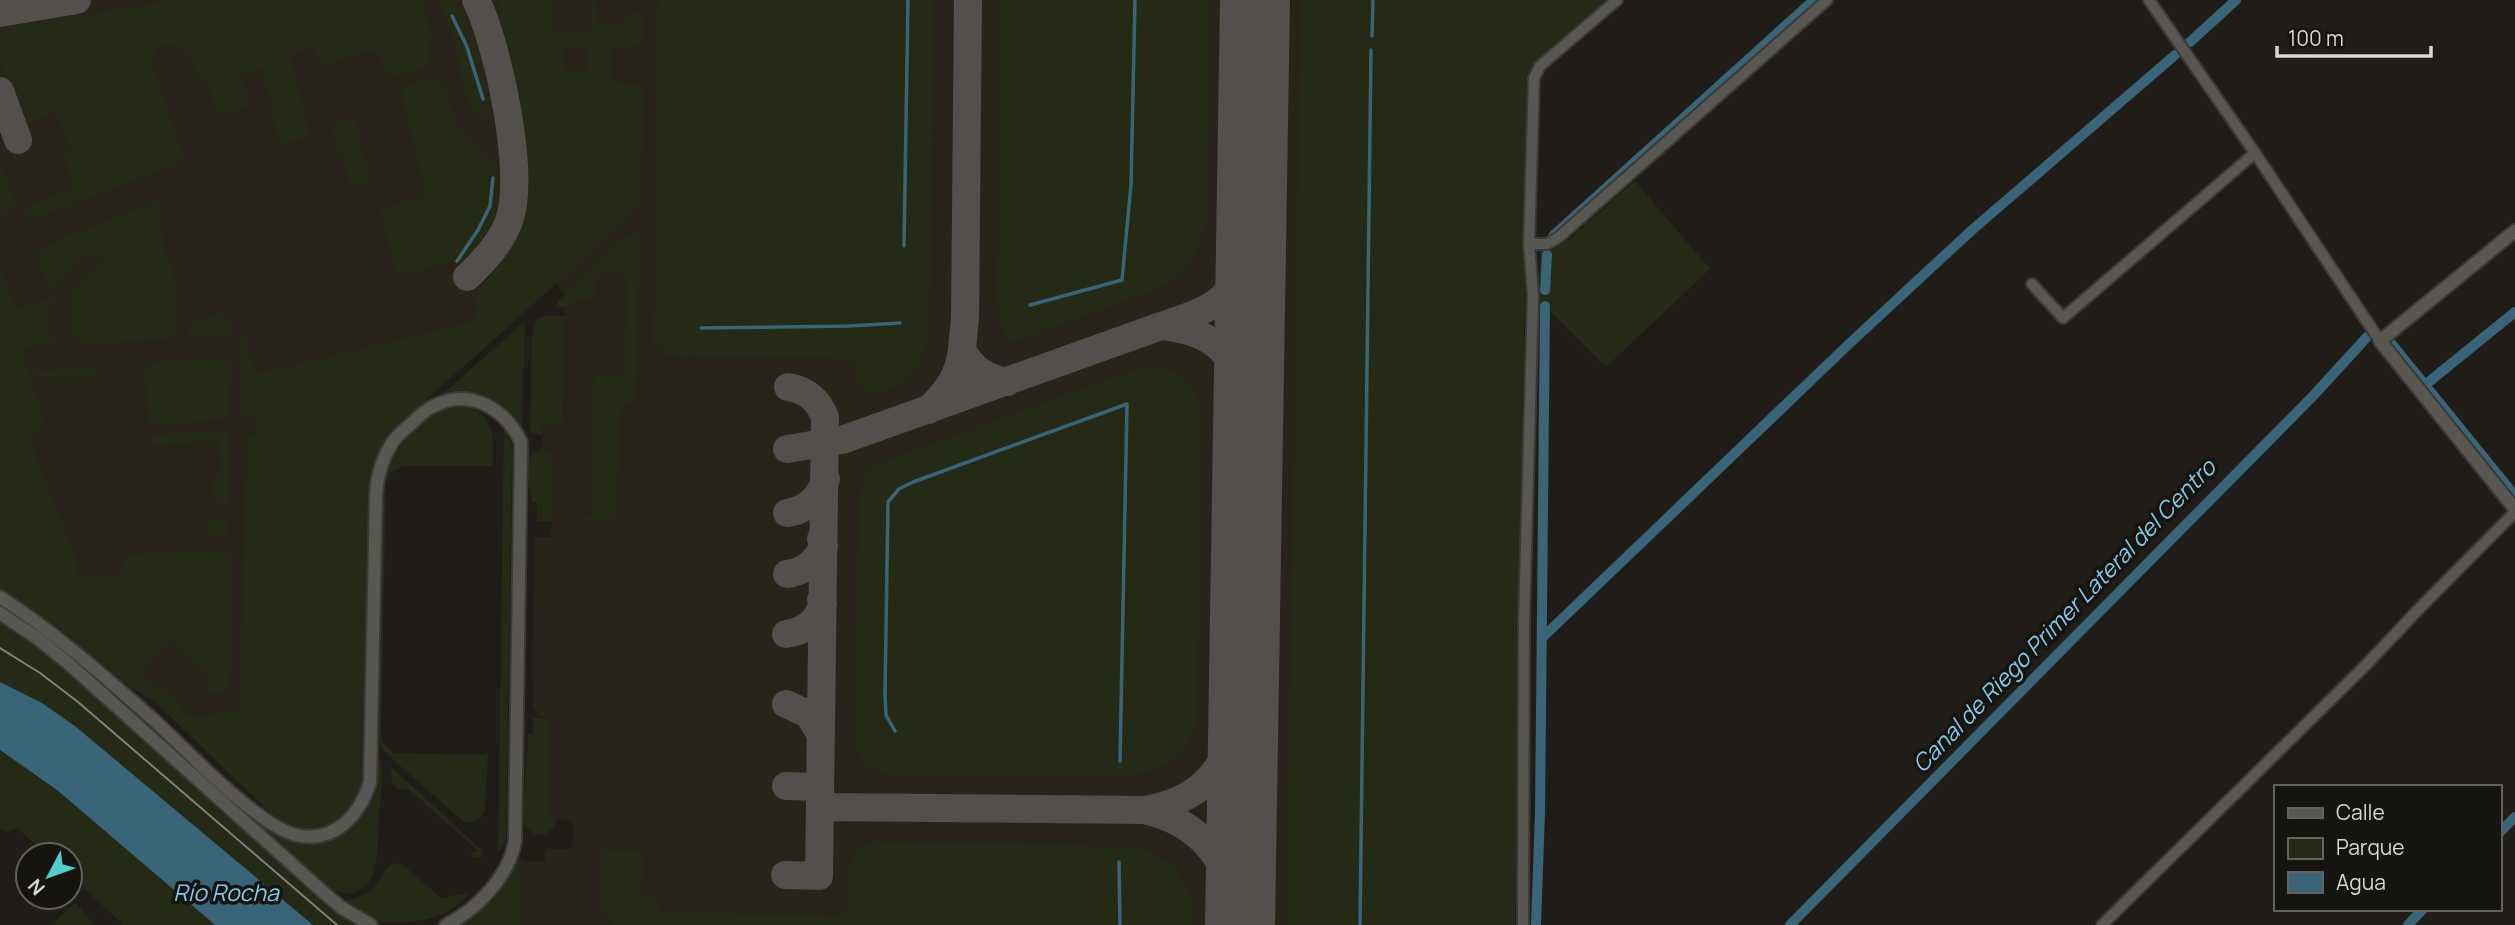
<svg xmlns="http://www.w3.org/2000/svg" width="2515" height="925" font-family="Manrope,sans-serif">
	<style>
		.built { fill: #29241a }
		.green { fill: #242a16; fill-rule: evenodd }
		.water { fill: #3a6477 }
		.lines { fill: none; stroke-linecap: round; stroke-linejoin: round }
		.stream { stroke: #3a6477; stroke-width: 3.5 }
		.canal { stroke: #3a6477; stroke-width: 10 }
		.taxiway { stroke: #524f4c; stroke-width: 28 }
		.runway { stroke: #524f4c; stroke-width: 70 }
		.minor-casing { stroke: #3b3936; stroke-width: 14 }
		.tertiary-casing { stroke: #3b3936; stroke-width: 16 }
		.minor { stroke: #595751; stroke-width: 10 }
		.tertiary { stroke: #595751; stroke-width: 12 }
		.tram { stroke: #84817e; stroke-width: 2 }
		.labels { text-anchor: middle; stroke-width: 7; stroke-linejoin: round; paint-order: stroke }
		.water-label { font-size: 23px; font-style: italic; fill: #82c9eb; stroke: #161410 }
	</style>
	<rect width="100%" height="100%" fill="#201d19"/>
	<path class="built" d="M0,0H1610L1534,65L1528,74L1515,925H520L521,860L545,862L546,849H572L573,820L549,819V719L538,715V710H533L532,653L535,537H551L552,517L542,450L543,424H563L565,308L558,306V303L565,294L553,280L389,428L246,436L241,709L197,716L178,713L0,562Z"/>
	<path class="green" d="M176,0H423L431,34L428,67L386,78C383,65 382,53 368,50L321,67L314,49L290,53L311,137L280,144L262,68L241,72L250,105L218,117L205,76L198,77L191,55C178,43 151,38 153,64L185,161L27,222L21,208L75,188L63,154L71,151L56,113L22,123L0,63V28Z
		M437,0H454C480,36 485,69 489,112L482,120C459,98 461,65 453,36C449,24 441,12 437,0Z
		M497,0H553L552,32L590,33L591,0H596L597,26H625V13H642L644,41L641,45L612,48V83L640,85L644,92L641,199L636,211L625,222L397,426C381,448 375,462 370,489L363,784L354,806L336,823L320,829L308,830L296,828L277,819L153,700L129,686L59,628L0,588V266L18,310L57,295L47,312L48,329L58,337V343L20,348L43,414L44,425L30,439L76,559L78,575L123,573V555L225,550L231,556L230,686L221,693L208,692L203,688L212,677L171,640L142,672L183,708L179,713L197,716L240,709L246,436L258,435L255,419L244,417L240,412L241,333L250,331L247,347L257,374L471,322L477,313L474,300C487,279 508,254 516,232C541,170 511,65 497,0ZM564,46H587V71L564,70Z
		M658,0H934L930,329C921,366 912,386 872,395C853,384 857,378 854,358L662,356V345L653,344Z
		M1000,0H1209L1207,218C1198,257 1189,273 1153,291L1014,342C1000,336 1000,318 997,304Z
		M1301,0H1610L1534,65L1528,74L1515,925H1286Z
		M428,80L443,83L457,125L501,171L503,190L496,220L480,249L463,260L396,276L380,208L426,196L401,91L406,86Z
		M355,118L371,183L350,188L342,155H338L331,124Z
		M0,162L16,204L0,216Z
		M1635,181L1710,269L1606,367L1545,306L1539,304L1540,251L1556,247L1568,240Z
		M159,201L165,253L171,260L173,268L178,332L172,339L81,344C66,334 71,305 70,290L105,256L82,255L56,289L51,291L34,252L61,241V238Z
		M636,232L639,239L636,403H621L617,522L580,521L581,517H592L594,375L625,374L627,275L596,274L595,299H571L570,308L558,306V301L623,239Z
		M223,313L230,320V331L228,335L196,337L189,335V324L193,321Z
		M544,316H565L563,424H543L542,436L530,432L532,332L538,319Z
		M525,321L522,428C503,397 478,388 443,394Z
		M224,358L231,361L229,416L224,419L153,425L149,422L145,369L150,363Z
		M1155,367C1187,371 1198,385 1201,417L1197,724C1187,756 1162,772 1130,774H887C865,770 859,759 854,739L859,497C861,480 867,473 880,463L1086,387L1136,370Z
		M97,369L101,372L96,378L37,379L32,373L34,371Z
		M465,406C497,417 493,437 493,466H403L391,473L386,481L381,732L382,742L393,753L481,755L488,752L485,809L481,817L473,822H464L389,756L381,747L378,739L383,484C394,446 423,408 465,406Z
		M504,425L512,447L506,839L498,853Z
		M226,431L229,434L230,500L224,505L214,506L212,474L221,473L218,441L148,446L150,436L155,435Z
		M542,447L543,450L553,454L552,521H537V503L532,502L527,472L528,459Z
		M209,519H224L228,522V534L210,538Z
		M0,619C28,638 57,657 81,680C91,689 97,704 110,706L320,900L355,925H313L75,726L42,703L0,682Z
		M533,718H549V819H556V825C545,840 528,837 523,819L528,734H533Z
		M166,737L271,831C333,864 378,823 376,758L379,757C385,776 380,797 379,817C377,848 383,907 330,890L162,740Z
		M0,750L57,790L215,925H124L70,876V855H47L17,828L6,832L0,828Z
		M391,767L483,851L482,857L475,858L471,854L478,851L408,788L399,790L392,784Z
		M872,842C943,845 1015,842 1087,845C1107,846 1132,844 1151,852C1181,866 1195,892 1194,925H612V917H602V850L643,851L642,896L652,897L660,907L661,913L846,916C848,889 841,855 872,842Z
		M521,855L520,925H461L494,899L507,881Z
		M396,863L403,865L440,897L445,898L470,892C451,919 413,925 381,922C367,917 355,908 342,901C354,899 365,896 373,888C382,878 382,868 396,863Z
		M75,903L95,925H51Z"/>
	<path class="water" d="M0,682L42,703L75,726L313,925H215L57,790L0,750Z"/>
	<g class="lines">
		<path class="stream" d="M452,16L467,47L483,99
			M1372,36L1373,0
			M904,246L908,0
			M457,261L478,230L490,206L493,178
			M1030,305L1122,280L1131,185L1135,0
			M701,328L849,326L900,323
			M895,731L886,715L885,694L888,502L899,489L913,482L1127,404L1120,761
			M1119,862L1120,925
			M1360,925L1371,50"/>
		<path class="canal" d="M2190,42L2236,0
			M1553,236L1814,0
			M1545,290L1547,255
			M2390,342L2515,496
			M2425,385L2515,312
			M1542,638L1850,343L1972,230L2175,55
			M2499,833L2515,817
			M1536,925L1540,813L1545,306
			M1790,925L2313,396L2367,337
			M2408,925L2423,909"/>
		<path class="taxiway" d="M0,13L77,0
			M0,91L18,140
			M467,277C484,261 501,243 509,221C526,175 498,44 476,0
			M962,349L965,318L968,0
			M1248,409C1237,356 1217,331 1161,326C1223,305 1232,301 1251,237
			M928,410C947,392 959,376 962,349C971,369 987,378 1007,382
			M787,449L842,440L1161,326
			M787,513C807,510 819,498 826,479
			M787,574C805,572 816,561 824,546L821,539
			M786,634C806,631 816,622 823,604L821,600
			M786,704L808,714L821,735
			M786,786L820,787
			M820,807L1145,810
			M785,875L819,876L825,417C818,400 807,390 788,387
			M1240,922C1230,864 1205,824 1145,810C1203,800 1221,771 1243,719"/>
		<path class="runway" d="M1240,925L1255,0"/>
		<g class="minor-casing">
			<path id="minor" d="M2149,0L2255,153L2380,341
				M1529,244H1547L1559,237L1827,0
				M2032,284L2063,318L2255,153
				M1523,925L1524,620L1533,295L1529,244L1534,78L1540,66L1617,0
				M2102,925L2366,665L2415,613L2515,512"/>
		</g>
		<g class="tertiary-casing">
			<path id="tertiary" d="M2515,231L2380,341L2515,509
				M0,597C56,633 105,677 155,721C186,750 258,826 296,835C334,844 360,815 370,782L376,494C377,476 382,459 392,443C397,435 404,430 411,424C417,418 424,411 432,407C469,387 505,408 521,442L515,841C509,877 477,909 446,925
				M0,613L37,638L68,663L323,892L342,908L371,925"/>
		</g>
		<use href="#minor" class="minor"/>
		<use href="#tertiary" class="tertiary"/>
		<path class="tram" d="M0,648L40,673L78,702L337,925"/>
	</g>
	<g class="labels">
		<g class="water-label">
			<text transform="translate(2064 616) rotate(-46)" y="8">Canal de Riego Primer Lateral del Centro</text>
			<text x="226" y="901">Río Rocha</text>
		</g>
	</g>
	<rect x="2274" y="785" width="228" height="126" fill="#161410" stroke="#64625e" stroke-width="2"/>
	<rect x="2288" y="808" width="35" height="10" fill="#595751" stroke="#64625e" stroke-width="2"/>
	<text x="2336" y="820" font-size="21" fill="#d8d6d3">Calle</text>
	<rect x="2288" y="838" width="35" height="21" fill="#242a16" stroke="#64625e" stroke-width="2"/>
	<text x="2336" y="855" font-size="21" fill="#d8d6d3">Parque</text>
	<rect x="2288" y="872" width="35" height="21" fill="#3a6477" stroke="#64625e" stroke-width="2"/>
	<text x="2336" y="890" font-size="21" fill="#d8d6d3">Agua</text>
	<g transform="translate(49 876) rotate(229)"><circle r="33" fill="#161410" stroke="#64625e" stroke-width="2"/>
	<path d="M0-5L12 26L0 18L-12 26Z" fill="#52cdcc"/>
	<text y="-10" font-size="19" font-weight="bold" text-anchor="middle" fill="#d8d6d3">N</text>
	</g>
	<path d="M2277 46v10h154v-10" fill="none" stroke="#d8d6d3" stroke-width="3.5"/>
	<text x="2288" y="46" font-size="21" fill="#d8d6d3" stroke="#161410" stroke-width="5" paint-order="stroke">100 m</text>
</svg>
